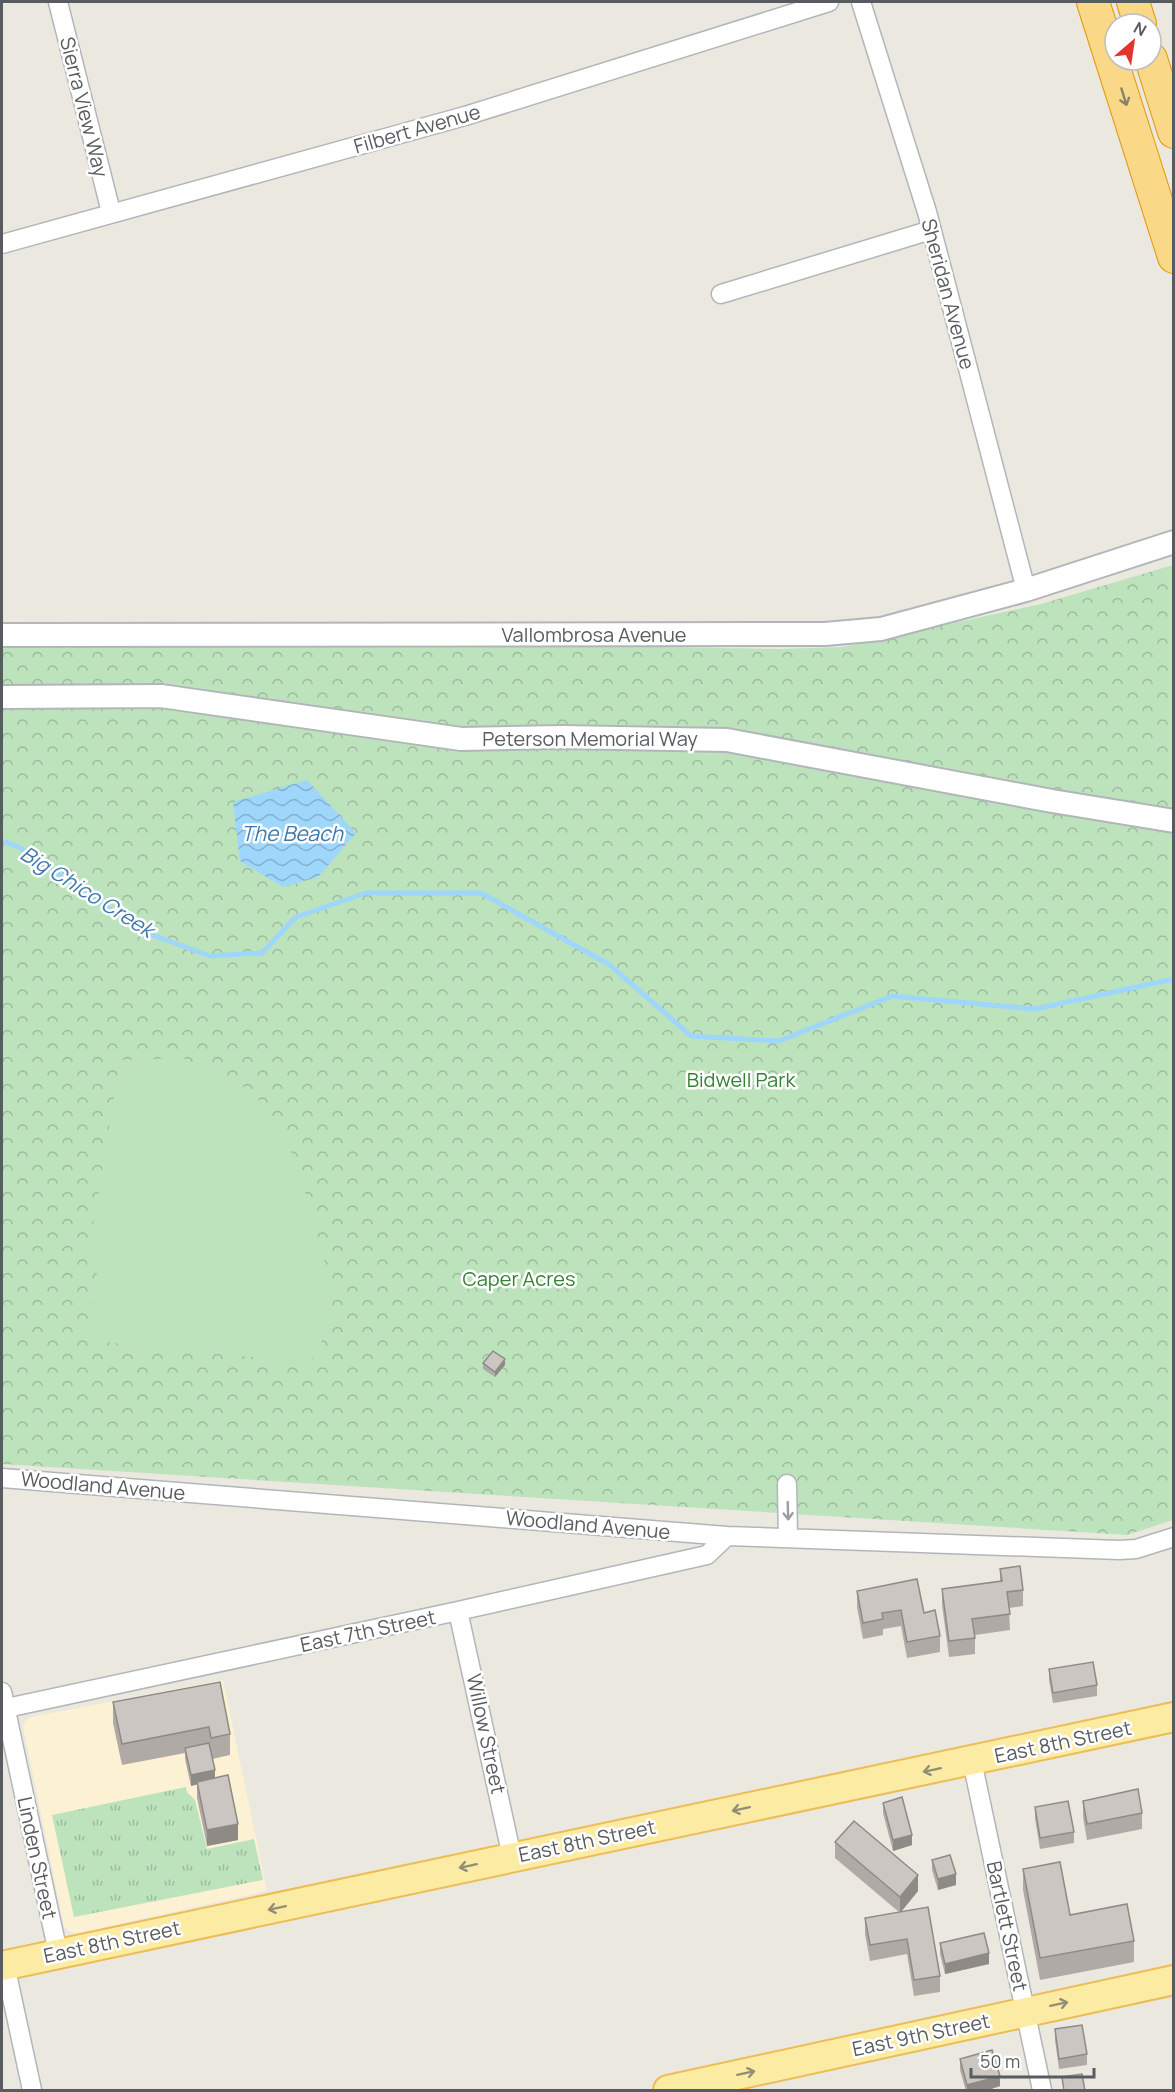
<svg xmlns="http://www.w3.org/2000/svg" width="1175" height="2092" font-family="Manrope,sans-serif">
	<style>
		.commercial { fill: #fcf1d3 }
		.grass { fill: url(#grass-tufts) }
		.park { fill: url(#park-crowns) }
		.pitch { fill: #bde3bc }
		.water { fill: url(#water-waves) }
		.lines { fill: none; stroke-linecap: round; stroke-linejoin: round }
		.stream { stroke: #9ed6fc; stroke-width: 5 }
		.minor-casing { stroke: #b2b6ba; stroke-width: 21 }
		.tertiary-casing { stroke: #b2b6ba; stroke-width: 26 }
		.primary-casing { stroke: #ecbd57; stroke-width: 32 }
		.motorway-casing { stroke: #e39707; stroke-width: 34 }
		.minor { stroke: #fff; stroke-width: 18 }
		.tertiary { stroke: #fff; stroke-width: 22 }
		.primary { stroke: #fceba3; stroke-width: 28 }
		.motorway { stroke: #f9d988; stroke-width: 32 }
		.wall { fill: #afaaa6 }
		.shaded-wall { fill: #8e8b87 }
		.building { fill: #cbc6c1; stroke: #8e8b87; stroke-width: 1.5 }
		.oneway { stroke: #88826c }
		.oneway2 { stroke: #9b9da0 }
		.oneway3 { stroke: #918e77 }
		.labels { text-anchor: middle; stroke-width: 5; stroke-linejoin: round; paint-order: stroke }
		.street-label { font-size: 20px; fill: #585c60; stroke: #fff }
		.park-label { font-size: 20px; fill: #368137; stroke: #fff }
		.water-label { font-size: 21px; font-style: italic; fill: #3e78ac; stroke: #fff }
	</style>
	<defs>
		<pattern id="grass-tufts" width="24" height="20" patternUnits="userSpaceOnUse" patternTransform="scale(1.5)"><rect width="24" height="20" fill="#bde3bc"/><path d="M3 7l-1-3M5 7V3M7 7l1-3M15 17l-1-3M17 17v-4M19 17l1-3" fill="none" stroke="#9cbb9c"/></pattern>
		<pattern id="park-crowns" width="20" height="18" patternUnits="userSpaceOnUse" patternTransform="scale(1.5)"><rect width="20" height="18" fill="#bde3bc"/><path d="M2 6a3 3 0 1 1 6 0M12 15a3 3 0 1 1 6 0" fill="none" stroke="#9cbb9c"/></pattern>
		<pattern id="water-waves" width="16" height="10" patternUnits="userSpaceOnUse" patternTransform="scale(1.5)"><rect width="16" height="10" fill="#9ed6fc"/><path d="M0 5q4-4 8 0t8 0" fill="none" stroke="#84b1cf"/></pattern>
	</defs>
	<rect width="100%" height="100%" fill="#ebe8df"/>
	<path class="commercial" d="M223,1680L267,1891L78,1933L70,1932L64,1926L23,1726L26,1720L31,1717Z"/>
	<path class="grass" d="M186,1787L187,1792L195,1800L207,1849L254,1839L263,1880L74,1917L52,1815Z"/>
	<path class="park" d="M1173,565V1520L1127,1535L2,1464V643L488,644L779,649L843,647L1041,604Z"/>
	<path class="pitch" d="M183,1058L248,1089L271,1113L291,1151L309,1204L325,1263L333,1321L309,1363L97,1341L87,1331L99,1276L87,1263L120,1060Z"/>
	<path class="water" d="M307,780L356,833L318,877L283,887L240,861L233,802Z"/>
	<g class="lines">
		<path class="stream" d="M2,841L19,847L144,932L210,956L262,953L296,917L366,893H481L610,965L691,1036L779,1041L892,996L1035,1009L1174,979"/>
		<g class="minor-casing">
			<path id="minor" d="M58,2L111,212
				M861,2L927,212L1026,590
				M2,244L465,116L829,2
				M721,294L931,230
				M2,1478L727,1536L1119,1550L1136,1549L1174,1537
				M787,1484L788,1538
				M458,1611L512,1857
				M2,1692L58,1953
				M2,1709L458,1611L707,1555L727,1536
				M972,1761L1042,2090
				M5,1965L32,2090"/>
		</g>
		<g class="tertiary-casing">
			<path id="tertiary" d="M2,635L825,634L881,629L1026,590L1174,542
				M2,697L161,696L461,739L562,737L727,740L1052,801L1174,821"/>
		</g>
		<g class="primary-casing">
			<path id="primary" d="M2,1966L1174,1717
				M668,2090L1174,1980"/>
		</g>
		<g class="motorway-casing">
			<path id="motorway" d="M1093,2L1174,257
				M1133,2L1140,24
				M1151,59L1174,132"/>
		</g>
		<use href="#minor" class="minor"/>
		<use href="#tertiary" class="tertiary"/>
		<use href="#primary" class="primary"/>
		<use href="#motorway" class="motorway"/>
	</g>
	<path class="wall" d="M483,1363L505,1365L495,1377L483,1369Z
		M1000,1569L1023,1590V1606L1009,1608L1010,1630L975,1635V1654L949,1657L942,1605V1589L1000,1581Z
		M857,1591L924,1613L940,1636V1652L907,1658L901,1626L883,1629V1635L863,1639L857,1607Z
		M1049,1669L1097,1685V1696L1053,1703L1049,1680Z
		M220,1682L230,1734V1755L212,1759L215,1778L238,1840L207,1846L197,1798V1784L191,1786L185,1759V1753L122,1765L113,1723V1702Z
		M1083,1801L1142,1813V1829L1087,1840L1083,1817Z
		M883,1803L912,1845L893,1851L883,1813Z
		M1035,1807L1074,1832V1843L1040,1849L1035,1818Z
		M835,1842L918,1891L901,1912L940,1976V1992L914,1996L907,1954L870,1961L865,1934V1918L899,1912L835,1858Z
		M932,1860L956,1885L938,1890L932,1870Z
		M1023,1869L1070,1915L1134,1941V1962L1040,1980L1023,1890Z
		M940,1943L989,1964L945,1974L940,1954Z
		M1055,2029L1087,2054V2065L1059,2069L1055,2040Z
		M960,2059L1000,2086L985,2091H966L960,2070Z"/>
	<path class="shaded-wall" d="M505,1359V1365L495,1377V1372Z
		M215,1770V1780L191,1786V1775Z
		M238,1824V1840L207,1846V1830Z
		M912,1835V1845L893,1851V1840Z
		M956,1874V1885L938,1890V1879Z
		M918,1875V1891L900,1913V1897Z
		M989,1953V1964L945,1974V1964Z
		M1000,2076V2086L985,2091H967V2085Z"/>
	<path class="building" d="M493,1351L505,1359L495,1372L483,1363Z
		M1020,1566L1023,1590L1007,1592L1010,1614L972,1619L975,1638L949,1641L942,1589L1002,1581L1000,1569Z
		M917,1579L924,1613L935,1610L940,1636L907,1642L901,1610L882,1613L883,1619L863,1623L857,1591Z
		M1093,1662L1097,1685L1053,1693L1049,1669Z
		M220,1682L230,1734L211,1738L209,1727L122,1744L113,1702Z
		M209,1743L215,1770L191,1775L185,1748Z
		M228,1775L238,1824L207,1830L197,1782Z
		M1138,1789L1142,1813L1087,1824L1083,1801Z
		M902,1797L912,1835L893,1840L883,1803Z
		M1068,1801L1074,1832L1040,1838L1035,1807Z
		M854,1821L918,1875L900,1897L835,1842Z
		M950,1855L956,1874L938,1879L932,1860Z
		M1060,1862L1070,1915L1127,1904L1134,1941L1040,1958L1023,1869Z
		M928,1907L940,1976L914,1980L907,1939L870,1945L865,1918Z
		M984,1933L989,1953L945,1964L940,1943Z
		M1082,2025L1087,2054L1059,2059L1055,2029Z
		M992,2050L1000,2076L967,2085L960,2059Z
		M1082,2074L1085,2091H1064L1062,2077Z"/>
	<defs><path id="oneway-shaft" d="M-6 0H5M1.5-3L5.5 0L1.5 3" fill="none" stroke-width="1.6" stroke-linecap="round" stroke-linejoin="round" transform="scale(1.5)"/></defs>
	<use class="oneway" href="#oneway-shaft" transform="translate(1124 97) rotate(73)"/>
	<use class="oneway2" href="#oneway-shaft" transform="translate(788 1511) rotate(88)"/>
	<g class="oneway3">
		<use href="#oneway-shaft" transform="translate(932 1770) rotate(168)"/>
		<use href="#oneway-shaft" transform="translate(741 1809) rotate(168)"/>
		<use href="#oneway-shaft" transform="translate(468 1866) rotate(168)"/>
		<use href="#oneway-shaft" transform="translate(277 1908) rotate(168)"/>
		<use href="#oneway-shaft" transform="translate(1059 2004) rotate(-12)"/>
		<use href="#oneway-shaft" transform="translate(746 2073) rotate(-12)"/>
	</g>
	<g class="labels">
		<g class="street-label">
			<text transform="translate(84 107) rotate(76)" y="7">Sierra View Way</text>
			<text transform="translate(417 129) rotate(-16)" y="7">Filbert Avenue</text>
			<text transform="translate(948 294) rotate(75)" y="7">Sheridan Avenue</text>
			<text x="594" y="642">Vallombrosa Avenue</text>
			<text x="590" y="746">Peterson Memorial Way</text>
			<text transform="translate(103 1486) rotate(5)" y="7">Woodland Avenue</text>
			<text transform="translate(588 1525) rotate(5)" y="7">Woodland Avenue</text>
			<text transform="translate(368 1631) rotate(-12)" y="7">East 7th Street</text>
			<text transform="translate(486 1734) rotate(78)" y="7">Willow Street</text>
			<text transform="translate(1063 1742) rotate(-12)" y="7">East 8th Street</text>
			<text transform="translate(587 1841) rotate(-12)" y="7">East 8th Street</text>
			<text transform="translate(37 1858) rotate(78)" y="7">Linden Street</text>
			<text transform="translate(1007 1926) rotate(78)" y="7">Bartlett Street</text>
			<text transform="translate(112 1942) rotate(-12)" y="7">East 8th Street</text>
			<text transform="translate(921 2035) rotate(-12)" y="7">East 9th Street</text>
		</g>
		<g class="park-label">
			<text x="741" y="1087">Bidwell Park</text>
			<text x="519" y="1286">Caper Acres</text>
		</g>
		<g class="water-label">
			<text x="292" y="841">The Beach</text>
			<text transform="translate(87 892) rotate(32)" y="7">Big Chico Creek</text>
		</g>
	</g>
	<rect width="1175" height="2092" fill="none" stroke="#585c60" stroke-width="6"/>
	<g transform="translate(1133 42) rotate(29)"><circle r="28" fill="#ffffff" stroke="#bcbebf" stroke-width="1.5"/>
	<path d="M0-4.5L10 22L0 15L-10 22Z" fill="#e3352d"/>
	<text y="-9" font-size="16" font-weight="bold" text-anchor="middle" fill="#585c60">N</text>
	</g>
	<path d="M971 2068v9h123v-9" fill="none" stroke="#585c60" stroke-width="3"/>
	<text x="980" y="2068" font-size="18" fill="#585c60" stroke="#ffffff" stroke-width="4.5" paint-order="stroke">50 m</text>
</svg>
